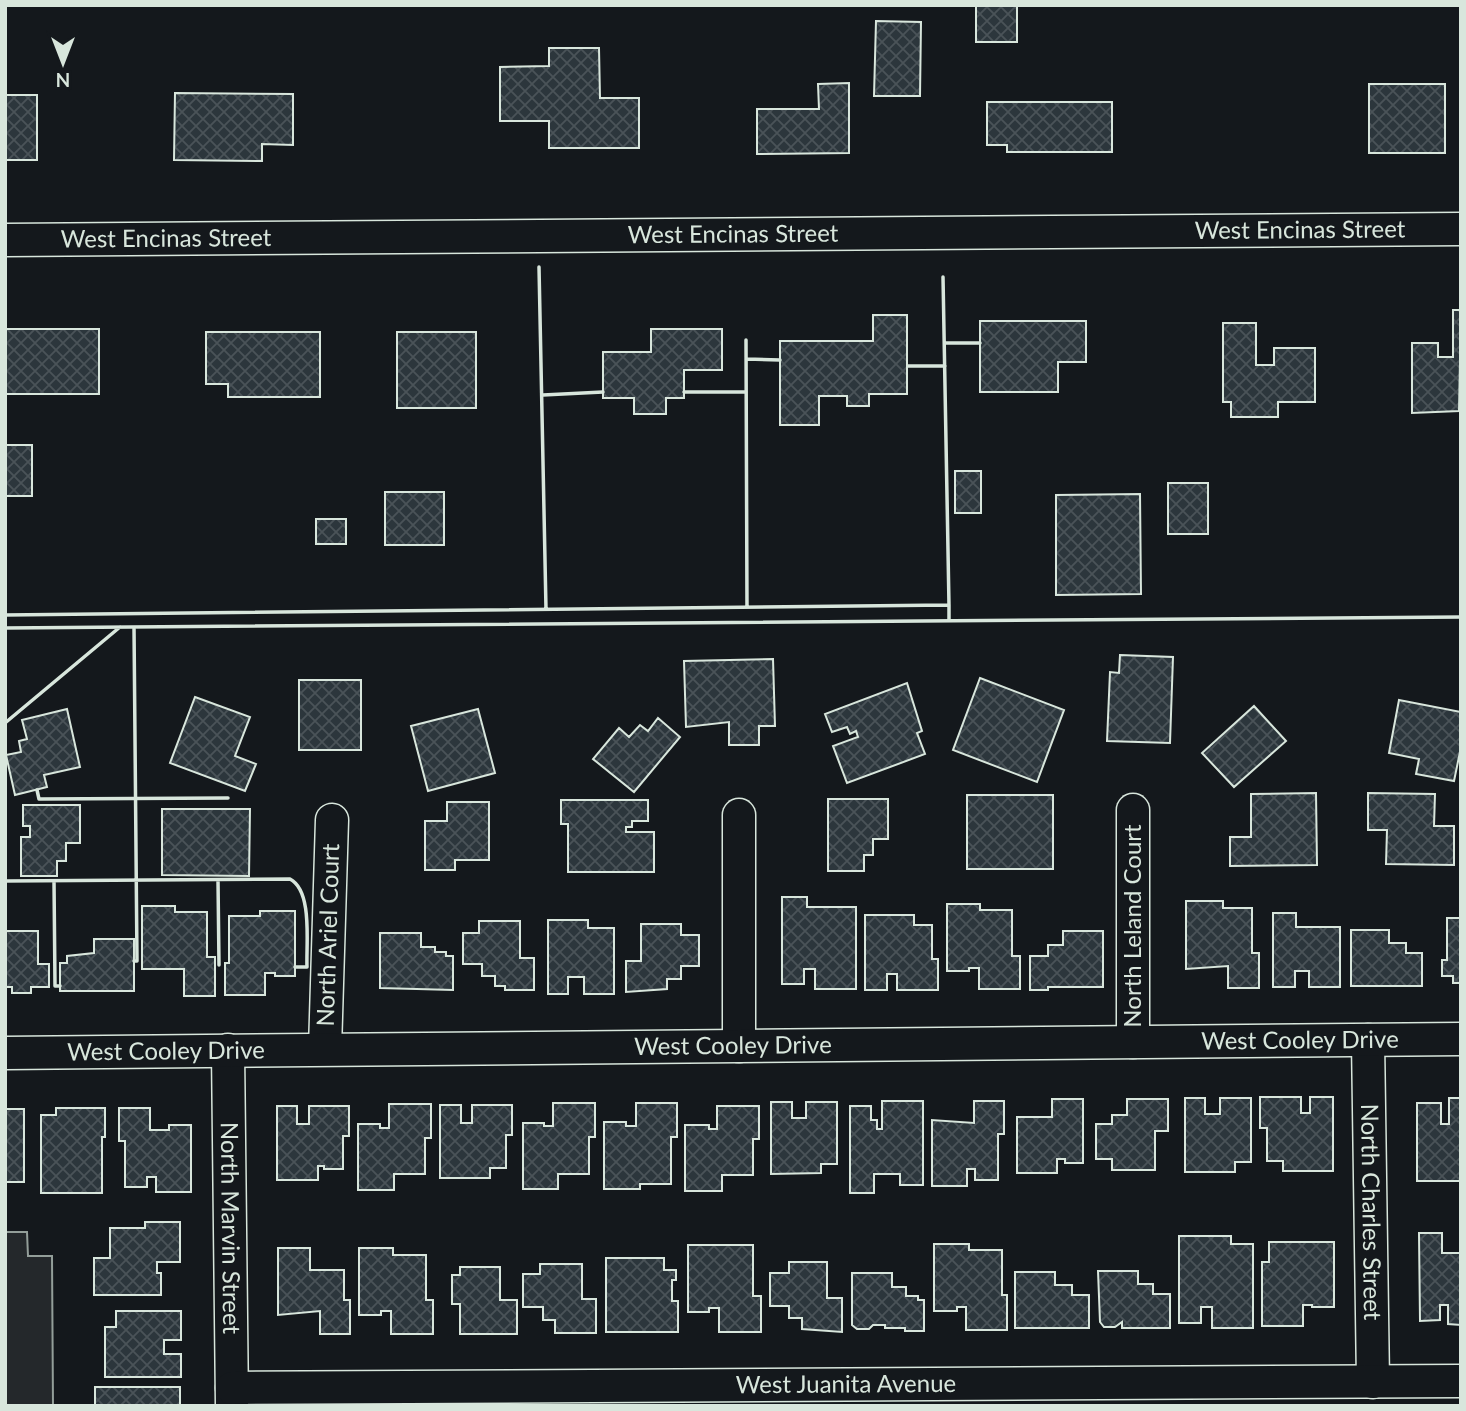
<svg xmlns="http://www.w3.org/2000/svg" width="1466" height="1411" font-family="Lato,sans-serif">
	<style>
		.parking { fill: #24282b; stroke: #939e99; stroke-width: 2 }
		.building { fill: url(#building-cross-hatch); stroke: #d8e6dc; stroke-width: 2 }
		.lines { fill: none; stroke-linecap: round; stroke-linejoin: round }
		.minor-casing { stroke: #d8e6dc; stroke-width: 35 }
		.minor { stroke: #14181c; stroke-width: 32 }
		.wall { stroke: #d8e6dc; stroke-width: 3.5 }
		.labels { text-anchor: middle; stroke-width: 5; stroke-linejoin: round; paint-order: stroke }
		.street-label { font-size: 24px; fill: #d8e6dc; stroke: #14181c }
	</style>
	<defs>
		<pattern id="building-cross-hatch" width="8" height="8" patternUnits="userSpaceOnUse" patternTransform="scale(1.75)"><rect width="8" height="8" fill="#2c363c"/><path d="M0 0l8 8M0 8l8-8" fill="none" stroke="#4a5358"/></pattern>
	</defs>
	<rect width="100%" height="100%" fill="#14181c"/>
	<path class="parking" d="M5,1232H27L28,1256H52L53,1406H5Z"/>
	<path class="building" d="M976,5H1017V42H976Z
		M876,21L921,22L920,96H874Z
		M549,48H599L600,98H639V148H549V121H500V67L549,66Z
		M849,83V153L757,154V109H819L818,84Z
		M1369,84H1445V153H1369Z
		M175,93L293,94V145L262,144V161L174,160Z
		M5,95H37V160H5Z
		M987,102H1112V152H1007V145H987Z
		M1453,310H1461L1459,411L1412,413V343H1438V357H1453Z
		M873,315H907V394H869V406H847V396H819V425H780V341H873Z
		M980,321H1086V362H1058V392H980Z
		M1223,323H1256V365H1274V348H1315V402H1278V417H1231V402H1223Z
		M5,329H99V394H5Z
		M651,329H722V370H684V398H666V414H634V398H603V352H651Z
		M206,332H320V397H228V384H206Z
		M397,332H476V408H397Z
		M5,445H32V496H5Z
		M955,471H981V513H955Z
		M1168,483H1208V534H1168Z
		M385,492H444V545H385Z
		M1140,494L1141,594L1056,595V495Z
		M316,519H346V544H316Z
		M1120,655L1173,657L1170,743L1107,741L1110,672L1119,673Z
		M773,659L775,726H759V745H729V722L686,727L684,661Z
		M980,678L1064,710L1037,782L953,750Z
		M299,680H361V750H299Z
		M907,683L922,731L917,733L925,754L847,783L833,746L858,737L856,731L850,734L847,727L832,732L825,714Z
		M195,697L250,717L235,756L256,764L245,791L170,763Z
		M1399,700L1461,712V747L1454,781L1416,774L1419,759L1389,753Z
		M1254,706L1286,741L1234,787L1202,753Z
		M67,709L80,767L44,775L47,787L15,795L6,755L21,752L19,741L27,739L22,720Z
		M478,709L495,773L428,791L411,726Z
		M658,718L680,737L634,792L593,759L619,728L629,737L640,725L648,731Z
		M1316,793L1317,865L1230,866V837H1251V794Z
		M1368,793L1435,794L1434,826H1454V865L1386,864L1387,830H1368Z
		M967,795H1053V869H967Z
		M828,799H888V839H873V855H864V871H828Z
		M561,800H648V821H632V827H626V832H654V872H568V824H561Z
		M447,802H489V860H455V870H425V821H447Z
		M23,805H80V843H66V861H57V876H21V837H30V826H23Z
		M162,809H250L249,876L162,875Z
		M782,897H807V907H856V989H815V969H804V984H782Z
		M1186,901H1223V908H1252V953H1259V988H1228V966L1186,969Z
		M947,904H980V910H1012V956H1020V989H979V968H969V971H947Z
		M142,906H175V912H207V957H215V996H184V969H142Z
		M260,911H295V976H275V973H265V995H225V963H229V916H260Z
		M1273,913H1296V927H1340V987H1309V971H1295V987H1273Z
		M865,915H914V925H932V959H938V990H897V974H887V990H865Z
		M1447,918H1461V983H1453V976H1442V960H1447Z
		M548,920H588V928H614V994H584V977H568V994H548Z
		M479,921H520V958H534V990H505V986H495V976H482V964H463V933H479Z
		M641,924H681V935H699V966H681V979H667V989L626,992V961H641Z
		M1351,930H1389V943H1406V953H1422V986H1351Z
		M5,931H38V964H49V987H31V993H12V987H5Z
		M1063,931H1103V987H1048V990H1030V956H1048V945H1063Z
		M380,933H421V947H435V952H446V956H453V990L380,988Z
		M94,939H134V991H60V963H67V956L94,953Z
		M1260,1097H1301V1113H1310V1097H1333V1171H1283V1161H1267V1128H1260Z
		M1185,1098H1205V1114H1220V1098H1251V1162H1235V1172H1185Z
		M1449,1098H1461V1181H1417V1103H1441V1124H1449Z
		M1052,1099H1083V1163H1065V1159H1057V1173H1017V1117H1052Z
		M1127,1099H1168V1131H1155V1170H1112V1159H1096V1124H1112V1115H1127Z
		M882,1101H923V1185H900V1174H874V1193H850V1106H871V1120H877V1129H882Z
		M974,1101H1004V1134H998V1180H975V1169H967V1186H932V1120L974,1123Z
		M771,1102H792V1118H806V1102H837V1164H821V1173L771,1174Z
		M553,1103H595V1137H589V1174H558V1189H523V1123H544V1126H553Z
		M636,1103H677V1137H671V1184H640V1189H604V1122H626V1126H636Z
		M389,1104H431V1138H425V1174H394V1190H358V1124H380V1128H389Z
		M440,1105H461V1123H472V1105H512V1135H506V1168H490V1178H440Z
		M277,1106H297V1124H309V1106H349V1136H343V1169H324V1166H318V1180H277Z
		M717,1106H759V1139H753V1175H722V1191H685V1125H709V1129H717Z
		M56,1108H105V1137H102V1193H41V1115H56Z
		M119,1108H150V1130H169V1125H191V1192H156V1177H147V1187H125V1141H119Z
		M5,1109H24V1182H5Z
		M145,1222H180V1262H157V1273H161V1295H94V1258H110V1228H145Z
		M1419,1233H1442V1253H1461V1325L1448,1324V1305H1440V1320L1420,1321Z
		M1179,1236H1231V1244H1253V1328H1212V1307H1201V1323H1179Z
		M1269,1242H1334V1307H1312V1305H1303V1326H1262V1262H1269Z
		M934,1244H969V1250H1002V1295H1007V1330H966V1307H957V1311H934Z
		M688,1245H753V1296H761V1332H719V1308H709V1312H688Z
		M278,1248H310V1270H344V1300H350V1334H320V1311L278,1315Z
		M359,1248H393V1255H426V1300H433V1334H391V1311H381V1315H359Z
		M606,1258H664V1270H676V1280H672V1301H678V1332H606Z
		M789,1262H827V1298H842V1332L802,1329V1318H789V1306H770V1273H789Z
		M540,1264H582V1299H596V1333H555V1320H543V1307H523V1274H540Z
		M460,1267H500V1300H517V1334H460V1304H452V1275H460Z
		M1098,1271H1138V1284H1153V1294H1170V1328H1122V1322L1115,1327H1104L1100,1322Z
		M1015,1272H1055V1285H1072V1295H1089V1328H1015Z
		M852,1273H892V1287H906V1296H918V1300H924V1331H905V1328H885V1325H873L869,1329H857L852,1325Z
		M116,1311H181V1340H164V1354H181V1377H105V1327H116Z
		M95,1387H180V1406H95Z"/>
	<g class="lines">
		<g class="minor-casing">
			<g id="minor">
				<path id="s1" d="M5,240L1461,229"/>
				<path d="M1133,810V1042"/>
				<path d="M739,815V1046"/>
				<path id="s2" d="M1368,1040L1373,1382"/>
				<path id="s3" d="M325,1049L332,820"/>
				<path id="s4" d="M228,1050L232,1406"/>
				<path id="s5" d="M5,1053L1461,1039"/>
				<path id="s6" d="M232,1388L1461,1381"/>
			</g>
		</g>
		<use href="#minor" class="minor"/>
		<path class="wall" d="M539,267L546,609
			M943,277L949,605
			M746,340L747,607
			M945,343H980
			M746,359L780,360
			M908,366H945
			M684,392H746
			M543,395L603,392
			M5,615L949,605V621
			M134,627L137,961H134
			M5,628L1461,617
			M5,723L120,627
			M37,790L39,799L228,798
			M218,880L219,965
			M5,881L290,879C313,891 306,944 307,967H295
			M54,881L55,986H60"/>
	</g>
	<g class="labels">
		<g class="street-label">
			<text dy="8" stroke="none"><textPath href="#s1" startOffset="1295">West Encinas Street</textPath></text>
			<text dy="8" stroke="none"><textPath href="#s1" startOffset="728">West Encinas Street</textPath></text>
			<text dy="8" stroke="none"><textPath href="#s1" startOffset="161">West Encinas Street</textPath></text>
			<text transform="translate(1133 926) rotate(-90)" y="8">North Leland Court</text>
			<text dy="8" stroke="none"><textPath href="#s3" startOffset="114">North Ariel Court</textPath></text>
			<text dy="8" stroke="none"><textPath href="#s5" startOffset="1295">West Cooley Drive</textPath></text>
			<text dy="8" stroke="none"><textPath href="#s5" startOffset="728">West Cooley Drive</textPath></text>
			<text dy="8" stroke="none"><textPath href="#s5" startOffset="161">West Cooley Drive</textPath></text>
			<text dy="8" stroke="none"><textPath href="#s2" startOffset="172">North Charles Street</textPath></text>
			<text dy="8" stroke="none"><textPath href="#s4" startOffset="178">North Marvin Street</textPath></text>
			<text dy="8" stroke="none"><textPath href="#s6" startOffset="614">West Juanita Avenue</textPath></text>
		</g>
	</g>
	<rect width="1466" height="1411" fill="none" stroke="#d8e6dc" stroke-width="14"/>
	<g transform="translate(63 63) rotate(180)" stroke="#14181c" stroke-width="5" paint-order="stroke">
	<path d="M0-5L12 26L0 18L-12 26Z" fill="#d8e6dc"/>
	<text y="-10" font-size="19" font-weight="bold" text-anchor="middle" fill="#d8e6dc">N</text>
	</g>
</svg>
